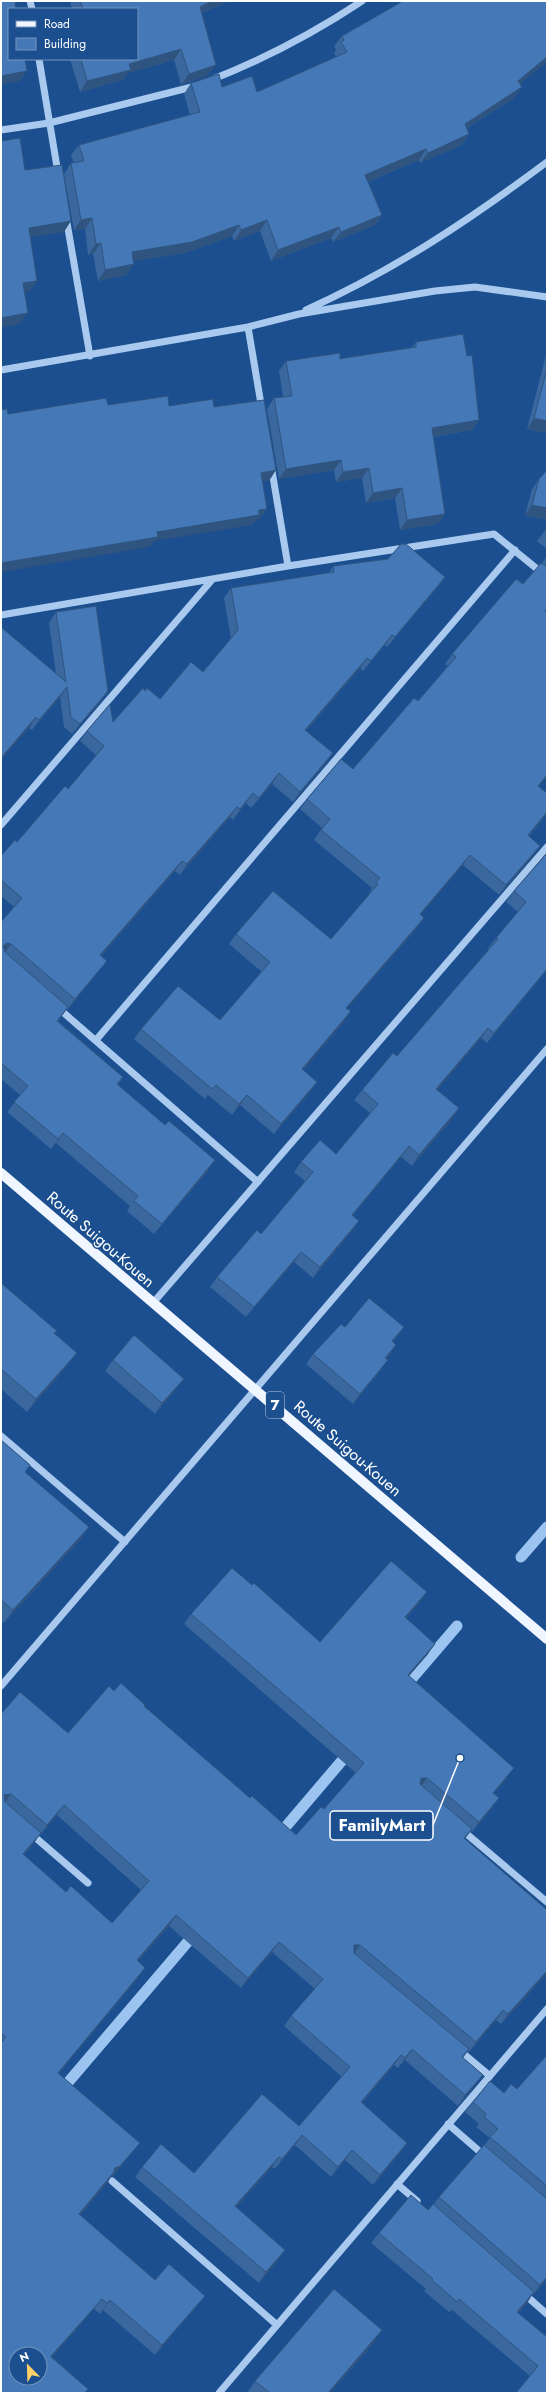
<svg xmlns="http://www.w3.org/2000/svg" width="548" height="2394" font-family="Jost,sans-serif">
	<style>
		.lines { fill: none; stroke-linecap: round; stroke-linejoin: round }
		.stream { stroke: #9cc4f0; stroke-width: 11 }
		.minor { stroke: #a9c9ee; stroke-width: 7 }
		.major { stroke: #f0f6ff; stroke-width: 10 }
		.wall { fill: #3a679d; fill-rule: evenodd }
		.shaded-wall { fill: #305480 }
		.building { fill: #4478b7; stroke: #305480; fill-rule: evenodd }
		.labels { text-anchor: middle; stroke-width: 3; stroke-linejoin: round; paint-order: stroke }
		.shield { fill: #1b4f8f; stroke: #bbcadd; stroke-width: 1 }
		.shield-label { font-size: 15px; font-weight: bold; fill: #fff }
		.street-label { font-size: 16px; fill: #fff; stroke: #1b4f8f }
		.leader { fill: none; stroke: #fff; stroke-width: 1.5 }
		.callout-dot { fill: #fff; stroke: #1b4f8f; stroke-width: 1.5 }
		.callout { fill: #1b4f8f; stroke: #fff; stroke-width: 1.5 }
		.callout-label { font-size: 17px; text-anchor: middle; font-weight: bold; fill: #fff }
	</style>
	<rect width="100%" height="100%" fill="#1b4f8f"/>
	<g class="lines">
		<path class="stream" d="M521,1557L547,1527
			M403,1689L457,1626
			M277,1837L351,1750
			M59,2093L197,1931"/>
		<path class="minor" d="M30,1L32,9
			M39,59L58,173
			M211,80C264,59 314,33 362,1
			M1,130L49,123L196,86
			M66,217L90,356
			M306,310C396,269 468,221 547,162
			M248,327L262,410
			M1,370L248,327L299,314L435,291L475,287L547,297
			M271,465L288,566
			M1,615L288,566L494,534L547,577
			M1,825L211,581
			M57,1007L258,1182
			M96,1040L515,550
			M153,1303L547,847
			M1,1436L125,1542
			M1,1686L547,1049
			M462,1830L547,1902
			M29,1832L88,1883
			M459,2050L490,2076
			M448,2124L486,2157
			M112,2181L277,2325
			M397,2184L417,2201
			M523,2293L547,2314
			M219,2393L547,2009"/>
		<path class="major" d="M1,1173L547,1639"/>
	</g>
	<path class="wall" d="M70,1H230L201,13L208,75L181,85L174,60L128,73L123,80L80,92L70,59H137V9H72Z
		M401,3L520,84L514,98L467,128L469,134L462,145L420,163L419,160L368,182L382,215L375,225L333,242L331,238L271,261L260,231L234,241L232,236L185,253L133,261L126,275L98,281L93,254L88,255L85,229L74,230L64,174L71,163H74L71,155L79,145L190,115L184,94L191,83L257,92L336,57L334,53L336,50L334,46L342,36Z
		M416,342L467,356L479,420L472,430L433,437L438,524L400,530L395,498L366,503L362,478L336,482L334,470L279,479L267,409L274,398L283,397L279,371L286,361L340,359L411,348Z
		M547,354V433L527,429L546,355Z
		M539,479L547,520L525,515L532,489Z
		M547,528V549L537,541Z
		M547,556V611H546L539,786L547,814L529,836L533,856L499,895L463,865L421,914L417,928L347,1008L344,1022L303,1070L317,1082L310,1092L274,1134L240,1105L232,1115L208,1095L205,1099L134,1039L141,1029L220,1020L262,972L229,944L236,934L331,939L370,894L369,893L372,888L314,840L322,828L300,809L307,799L353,769L418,701L448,666L445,664L452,654L523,584L542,563Z
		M333,566L445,577L438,587L387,647L385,645L363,671L360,668L306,731L326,763L293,802L272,784L251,808L246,803L233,820L230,817L180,875L175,871L101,956L99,971L68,1009H67L58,1021L123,1077L118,1085L208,1171L154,1234L127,1211L130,1206L56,1143L51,1149L7,1112L20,1095L1,1079V922L14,907L1,896V856L17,842L68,789L96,755L80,741L87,731L113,722L145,691L160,699L203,672L231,639L224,598L231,588L329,573Z
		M56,612L108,691L101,701L72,734L64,727L60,697L32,730L29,728L56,674L49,623Z
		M547,853V970L487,1043L481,1038L437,1090L459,1108L452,1119L412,1166L401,1157L353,1215L352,1231L313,1278L294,1262L246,1317L210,1287L217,1277L261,1234L305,1181L294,1172L301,1162L336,1154L370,1113L354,1100L362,1090L397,1056L489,949L488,948L496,938L518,912L506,902L514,891Z
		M1,1283L55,1334L67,1366L27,1412L1,1389Z
		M345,1327H404L393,1342L390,1355L386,1359L381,1370L353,1404L306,1364L313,1354Z
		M113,1360L176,1389L155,1414L105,1371Z
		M1,1440L30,1465L25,1472L89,1527L80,1540L4,1623L1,1621Z
		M252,1585L320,1642L420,1602L406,1618L428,1654L409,1676L507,1778L494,1793L499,1798L492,1808L472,1832L471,1831L465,1839L547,1974L501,2024L496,2020L469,2052L468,2051L463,2058L475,2085L458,2106L405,2060L398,2068L394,2065L362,2103L407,2143L400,2153L373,2185L345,2160L331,2177L295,2145L275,2169L272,2167L236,2207L285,2250L278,2260L259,2283L135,2177L142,2167L194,2173L299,2126L342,2077L284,2026L291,2016L315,1989L272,1952L241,1988L169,1926L138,1961V1978L59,2073L132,2153L113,2176L111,2177L107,2183L80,2215L155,2280L205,2296L197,2306L155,2355L103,2310L100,2314L94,2309L52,2357L88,2389L85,2393H1V1714L68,1733L114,1691L144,1706L250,1798L296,1835L324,1809L356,1773L184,1624L191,1614ZM57,1815L141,1890L112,1923L66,1892L24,1855L34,1843L39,1835H40Z
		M547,2055V2279L533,2295H532L527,2303L518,2313L547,2337V2393L530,2376L452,2310L449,2312L424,2291L426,2289L371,2243L379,2233L428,2210L433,2205L439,2197L484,2145L490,2138L476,2127L479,2124L465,2112L473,2102L517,2089Z
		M373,2344L330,2393H247L255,2381Z"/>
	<path class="shaded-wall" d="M212,1H230L192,17L200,7Z
		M181,49L174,60L128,73L123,80L80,92L87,81L129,64Z
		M547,57V62L510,92L518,81Z
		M216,65L208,75L181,85L189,74Z
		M27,71L20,81L1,84V76Z
		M522,87L514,98L457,134L465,124Z
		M469,134L462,145L420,163L428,153Z
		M426,149L419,160L358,186L365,175Z
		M382,215L375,225L333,242L341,232Z
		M92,218L85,229L74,230L81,220Z
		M267,220L260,231L234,241L241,230Z
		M71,221L64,232L21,239L29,228Z
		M239,225L232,236L185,253L124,263L132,252Z
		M339,227L331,238L271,261L278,250Z
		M101,243L93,254L88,255L96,244Z
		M134,264L126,275L98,281L105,270Z
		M37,281L29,292L15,294L23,283Z
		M28,313L20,324L1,328V318Z
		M534,418L547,421V433L527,429Z
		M479,420L472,430L425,438L432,428Z
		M341,460L334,470L279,479L286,469Z
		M369,468L362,478L336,482L343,472Z
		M276,470L269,481L254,483L261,473Z
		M402,488L395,498L366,503L373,493Z
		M532,505L547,508V520L525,515Z
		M267,509L260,519L256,520L252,525L154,541L150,547L1,572V563L157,532Z
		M445,514L438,524L400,530L407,520Z
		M445,577L438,587L387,647L395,637Z
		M392,635L385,645L363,671L371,661Z
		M367,658L360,668L298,740L305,730Z
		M67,687L60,697L32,730L39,720Z
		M108,691L101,701L72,734L80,724Z
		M36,717L29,728L1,760V758Z
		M333,753L326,763L293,802L300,792Z
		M279,773L272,784L251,808Z
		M547,775V777L531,796L538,786Z
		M253,793L246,803L233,820L240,809Z
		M237,807L230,817L180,875L187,864Z
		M547,812V814L520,845L528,835Z
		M540,846L533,856L499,895L506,885Z
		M470,855L463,865L413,924L420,914Z
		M182,861L175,871L93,965L100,955Z
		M424,918L417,928L339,1018L346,1008Z
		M7,943L11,944L4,954L3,946Z
		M107,961L99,971L68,1009L75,999Z
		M547,969V970L487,1043L494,1033Z
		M68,1007L61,1017L50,1031L57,1021Z
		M351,1011L344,1022L295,1080L302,1069Z
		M488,1028L481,1038L429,1100L436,1089Z
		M317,1082L310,1092L274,1134L281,1124Z
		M247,1095L240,1105L232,1115L239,1104Z
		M459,1108L452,1119L412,1166L419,1155Z
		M63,1133L56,1143L51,1149L58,1139Z
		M409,1146L401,1157L345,1225L352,1215Z
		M215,1160L208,1171L154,1234L162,1224Z
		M359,1221L352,1231L313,1278L320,1267Z
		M301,1252L294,1262L246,1317L254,1307Z
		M404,1327L397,1337L385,1351L392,1341Z
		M396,1345L390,1355L378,1368L385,1358Z
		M77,1353L67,1366L27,1412L36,1399Z
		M388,1360L381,1370L353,1404L360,1394Z
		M184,1379L176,1389L155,1414L162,1403Z
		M89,1527L80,1540L4,1623L13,1610Z
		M427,1592L420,1602L398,1627L405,1617Z
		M435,1644L428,1654L401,1685L408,1675Z
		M514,1768L507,1778L486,1803L493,1793Z
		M421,1778H427L420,1788L413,1789Z
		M11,1794L4,1804V1795Z
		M499,1798L492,1808L472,1832L479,1822Z
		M64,1805L57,1815L40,1835L47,1825Z
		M41,1833L34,1843L16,1864L23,1854Z
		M176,1915L169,1926L130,1970L137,1960Z
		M279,1942L272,1952L241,1988L248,1978Z
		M354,1945H360L353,1955Z
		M145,1968L138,1978L51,2083L58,2073Z
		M547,1971V1974L501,2024L508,2014Z
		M503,2010L496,2020L469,2052L476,2042Z
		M412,2049L405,2060L398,2068L405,2058Z
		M401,2055L394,2065L354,2112L361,2102Z
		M483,2075L475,2085L458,2106L465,2095Z
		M302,2135L295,2145L275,2169L282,2159Z
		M140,2143L132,2153L113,2176L111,2177L107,2183L72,2225L79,2214L115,2168Z
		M407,2143L400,2153L373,2185L380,2175Z
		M352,2150L345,2160L331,2177L338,2167Z
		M279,2157L272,2167L228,2217L235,2206Z
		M285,2250L278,2260L259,2283L266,2272Z
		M547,2277V2279L533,2295L540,2285Z
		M534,2292L527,2303L510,2323L517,2312Z
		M205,2296L197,2306L155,2355L162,2345Z
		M102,2299L94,2309L45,2365L52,2355Z
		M110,2300L103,2310L100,2314L107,2303Z
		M382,2330L373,2344L330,2393H328Z"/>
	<path class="building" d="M1,1H15L16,9H9V59H25L27,71L1,76Z
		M80,1H212L200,7L216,65L189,74L181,49L129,64L131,70L87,81L81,59H137V9H83Z
		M403,1H547V57L518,81L522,87L465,124L469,134L428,153L426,149L365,175L382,215L341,232L339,227L278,250L267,220L241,230L239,225L192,242L132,252L134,264L105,270L101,243L96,244L92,218L81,220L71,163L84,161L79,145L200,112L191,83L219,74L222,87L252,76L257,92L347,52L341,42L344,40L342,36Z
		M20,138L25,170L62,165L71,221L29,228L37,281L23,283L28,313L1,318V141Z
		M463,334L467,356L472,355L479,420L432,428L445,514L407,520L402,488L373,493L369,468L343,472L341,460L286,469L274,398L292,396L286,361L340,353V359L345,358L416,347V342Z
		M547,369V421L534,418Z
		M168,396L169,406L213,399L214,407L264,400L276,470L261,473L267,509L259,510V515L157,532L158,537L1,563V410L7,409L8,414L106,398L108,405Z
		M547,470V508L532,505L539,479Z
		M547,528V533L544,531Z
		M401,544H406L445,577L395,637L392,635L371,661L367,658L305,730L333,753L300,792L279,773L259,798L253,793L240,809L237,807L187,864L182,861L100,955L107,961L75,999L11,944L7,943L3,946L5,952L68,1007L57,1021L123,1077L117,1084L165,1125L169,1121L215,1160L162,1224L134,1201L138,1196L63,1133L58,1139L14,1102L28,1086L1,1063V922L22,898L1,880V856L15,840L17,842L65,786L68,789L104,746L87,731L110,704L113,722L143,688L145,691L147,688L160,699L191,662L203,672L238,630L231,588L334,572L333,566L388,559Z
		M541,563L547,567V608L545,611L547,612V775L538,786L547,793V812L528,835L540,846L506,885L470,855L420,914L424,918L346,1008L351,1011L302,1069L317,1082L281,1124L247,1095L239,1104L216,1085L212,1089L141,1029L178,986L220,1020L270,962L236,934L273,891L331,939L378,884L376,882L380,878L321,830L330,819L307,799L341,759L353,769L414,698L418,701L456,657L452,654L516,579L523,584Z
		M96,606L108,691L80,724L71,717L67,687L39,720L36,717L1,758V627L66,682L56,612Z
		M547,853V969L494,1033L488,1028L436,1089L459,1108L419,1155L409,1146L352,1215L359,1221L320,1267L301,1252L254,1307L217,1277L257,1230L261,1234L313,1172L301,1162L320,1140L336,1154L378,1104L362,1090L393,1053L397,1056L498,939L496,938L526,902L514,891Z
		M1,1283L57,1331L54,1333L77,1353L36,1399L1,1369Z
		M369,1298L404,1327L392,1341L396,1345L385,1358L388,1360L360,1394L313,1354L341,1324L345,1327Z
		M134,1335L184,1379L162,1403L113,1360Z
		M1,1440L30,1465L25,1472L89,1527L13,1610L1,1600Z
		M391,1561L427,1592L405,1617L435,1644L408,1675L514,1768L493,1793L499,1798L479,1822L427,1778H421L420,1784L472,1829L464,1838L547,1910V1971L508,2014L503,2010L476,2042L360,1945H354V1953L469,2049L462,2057L483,2075L465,2095L412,2049L405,2058L401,2055L361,2102L407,2143L380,2175L352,2150L338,2167L302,2135L282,2159L279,2157L235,2206L285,2250L266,2272L142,2167L161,2144L194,2173L262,2094L299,2126L350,2067L291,2016L323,1979L279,1942L248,1978L176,1915L137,1960L145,1968L58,2073L140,2143L120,2166L115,2168L114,2172L79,2214L155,2280L169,2264L205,2296L162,2345L110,2300L107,2303L102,2299L52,2355L51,2357L88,2389L84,2393H1V2043L6,2037L1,2033V1714L20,1692L68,1733L109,1686L114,1691L121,1683L145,1705L144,1706L250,1798L252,1796L296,1835L321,1807L324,1809L364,1763L191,1614L232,1568L252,1585L254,1583L320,1642ZM11,1794L47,1825L64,1805L149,1881L112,1923L71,1886L66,1892L23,1854L41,1833L5,1802L4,1795ZM16,2354H40V2378H16Z
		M547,2055V2186L490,2137L498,2129L484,2117L486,2114L473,2102L490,2081L504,2093L511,2084L517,2089Z
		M484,2145L547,2199V2277L540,2285L439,2197Z
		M411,2195L428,2210L433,2204L534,2292L517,2312L547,2337V2393H516L538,2366L459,2299L457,2302L432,2280L433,2279L379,2233Z
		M334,2289L382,2330L328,2393H270L255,2381Z"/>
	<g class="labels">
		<rect class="shield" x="266" y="1392" width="18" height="26" rx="3"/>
		<g class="shield-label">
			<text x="275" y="1410">7</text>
		</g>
		<g class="street-label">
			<text transform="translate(101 1239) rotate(41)" y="6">Route Suigou-Kouen</text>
			<text transform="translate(348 1448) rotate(41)" y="6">Route Suigou-Kouen</text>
		</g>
	</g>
	<path class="leader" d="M460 1758L433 1825"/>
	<circle class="callout-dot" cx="460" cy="1758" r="4"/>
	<rect class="callout" x="330" y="1811" width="103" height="29" rx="4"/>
	<g class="callout-label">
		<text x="382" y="1831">FamilyMart</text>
	</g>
	<rect width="548" height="2394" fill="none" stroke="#ffffff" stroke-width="4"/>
	<rect x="8" y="8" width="130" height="52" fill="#1b4f8f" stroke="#7695bc"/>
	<rect x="16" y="21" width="20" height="6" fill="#f0f6ff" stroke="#7695bc"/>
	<text x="44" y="28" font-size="12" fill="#ffffff">Road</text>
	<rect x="16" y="38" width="20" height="12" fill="#4478b7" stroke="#7695bc"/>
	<text x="44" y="48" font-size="12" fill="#ffffff">Building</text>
	<g transform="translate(28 2366) rotate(337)"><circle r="19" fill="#1b4f8f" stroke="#7695bc"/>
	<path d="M0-3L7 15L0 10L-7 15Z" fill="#ffd166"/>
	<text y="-6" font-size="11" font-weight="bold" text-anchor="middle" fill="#ffffff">N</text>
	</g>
</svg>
